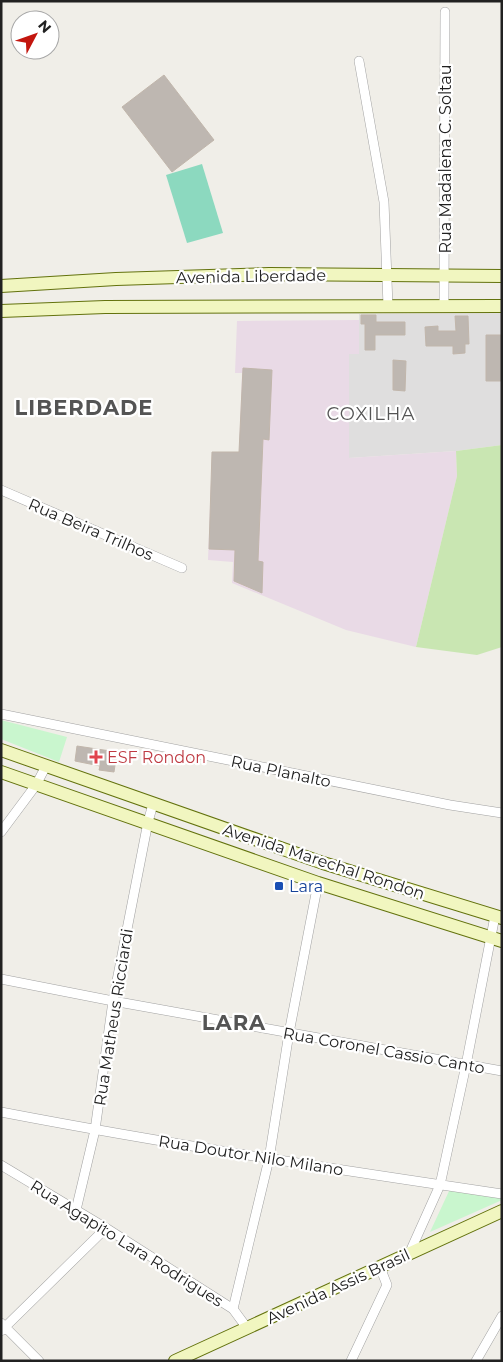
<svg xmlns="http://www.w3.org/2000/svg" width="503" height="1362" font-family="Montserrat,sans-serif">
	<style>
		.residential { fill: #dfdede }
		.industrial { fill: #e9dae6 }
		.grass { fill: #c9e6b2 }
		.park { fill: #c9f6ce }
		.pitch { fill: #8cd9bf }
		.building { fill: #beb7b1; stroke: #c1b6ab }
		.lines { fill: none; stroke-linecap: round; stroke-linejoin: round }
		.street-casing { stroke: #a2a2a2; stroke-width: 10 }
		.secondary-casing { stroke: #63720d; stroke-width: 14 }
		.street { stroke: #fff; stroke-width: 9 }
		.secondary { stroke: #f1f6c0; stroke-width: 12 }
		.health-dot { fill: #e0444e; stroke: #fff; stroke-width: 2 }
		.transit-dot { fill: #1a4fb4; stroke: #fff; stroke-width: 2 }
		.labels { text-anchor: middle; stroke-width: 4.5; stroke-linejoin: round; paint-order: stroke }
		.street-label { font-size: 16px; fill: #212121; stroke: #fff }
		.health-label { font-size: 16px; fill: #be3a42; stroke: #fff; text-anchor: start }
		.transit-label { font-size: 16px; fill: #164399; stroke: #fff; text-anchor: start }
		.neighbourhood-label { font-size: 18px; letter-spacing: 1px; fill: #545454; stroke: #fff }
		.district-label { font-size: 21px; font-weight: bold; letter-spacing: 1px; fill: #545454; stroke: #fff }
	</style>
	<rect width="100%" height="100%" fill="#f0eee8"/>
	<path class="residential" d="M502,313V445L456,451L349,458V354H359V314Z"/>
	<path class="industrial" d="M359,320V354H349V458L456,451L457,476L416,647L346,630L232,583L233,562L208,560L212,452H239L242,373H235L237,321Z"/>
	<path class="grass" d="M502,445V647L477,655L416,647L457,476L456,451Z"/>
	<path class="park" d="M1,720L67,737L59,762L1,739Z
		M450,1189L502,1197V1200L430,1232Z"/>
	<path class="pitch" d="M202,164L223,233L187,243L166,175Z"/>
	<path class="building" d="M164,75L214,140L172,172L122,107Z
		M361,315H376V322H405V335H375V350H365V324H361Z
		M455,316H468L469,344H465V353L453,354V346H426L425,327L438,326V331H456Z
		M486,335H501L502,381H486Z
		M393,360L406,361L405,391L393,390Z
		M243,368L272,370L269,440L263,439L258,561L263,562L262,593L234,581L235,550L209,549L212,452H239Z
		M77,746L117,752L114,772L99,770L100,766L75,761Z"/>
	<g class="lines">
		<g class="street-casing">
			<path id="street" d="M359,61L384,202L388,306
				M444,306L445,12
				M1,490L182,568
				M1,714L450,805L502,813
				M1,832L36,785L46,766
				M1,979L113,1001L502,1071
				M1,1112C167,1144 334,1169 502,1194
				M1,1165L106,1228L233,1309L247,1328
				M76,1210L95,1130L113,1001L148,822L153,804
				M409,1254L440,1185L466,1065L495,916
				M233,1309L269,1159L289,1033L318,883
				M1,1323L39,1361
				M1,1331L106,1228
				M351,1361L387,1285L380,1267
				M476,1361L502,1316"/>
		</g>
		<g class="secondary-casing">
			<path id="secondary" d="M1,286L116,279L269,274L502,276
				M1,311L105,307L502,306
				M1,750L323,863L502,918
				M1,772L318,883L502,941
				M175,1361L502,1211"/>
		</g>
		<use href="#street" class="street"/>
		<use href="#secondary" class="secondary"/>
	</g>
	<path class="health-dot" d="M93.5 749.5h5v5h5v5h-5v5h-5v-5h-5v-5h5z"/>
	<rect class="transit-dot" x="274" y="881" width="10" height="10" rx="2.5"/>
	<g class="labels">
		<g class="street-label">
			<text transform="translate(445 159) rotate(-90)" y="6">Rua Madalena C. Soltau</text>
			<text transform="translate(251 276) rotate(-1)" y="6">Avenida Liberdade</text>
			<text transform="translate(91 529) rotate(23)" y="6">Rua Beira Trilhos</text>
			<text transform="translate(281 771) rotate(12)" y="6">Rua Planalto</text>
			<text transform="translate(324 861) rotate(18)" y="6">Avenida Marechal Rondon</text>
			<text transform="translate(113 1017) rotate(-81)" y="6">Rua Matheus Ricciardi</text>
			<text transform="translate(384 1050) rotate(10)" y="6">Rua Coronel Cassio Canto</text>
			<text transform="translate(251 1155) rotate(9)" y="6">Rua Doutor Nilo Milano</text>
			<text transform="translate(127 1243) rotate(32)" y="6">Rua Agapito Lara Rodrigues</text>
			<text transform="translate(338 1286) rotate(-25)" y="6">Avenida Assis Brasil</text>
		</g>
		<g class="health-label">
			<text x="107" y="763">ESF Rondon</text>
		</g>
		<g class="transit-label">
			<text x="289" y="892">Lara</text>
		</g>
		<g class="neighbourhood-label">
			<text x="371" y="420">COXILHA</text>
		</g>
		<g class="district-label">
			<text x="84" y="415">LIBERDADE</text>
			<text x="234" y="1030">LARA</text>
		</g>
	</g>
	<rect width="503" height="1362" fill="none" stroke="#212121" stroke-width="5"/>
	<g transform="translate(35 35) rotate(49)"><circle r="24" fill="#ffffff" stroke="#a6a6a6"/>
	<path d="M0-4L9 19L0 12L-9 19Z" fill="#c3160e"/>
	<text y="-8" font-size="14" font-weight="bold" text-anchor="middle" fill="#212121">N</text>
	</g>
</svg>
